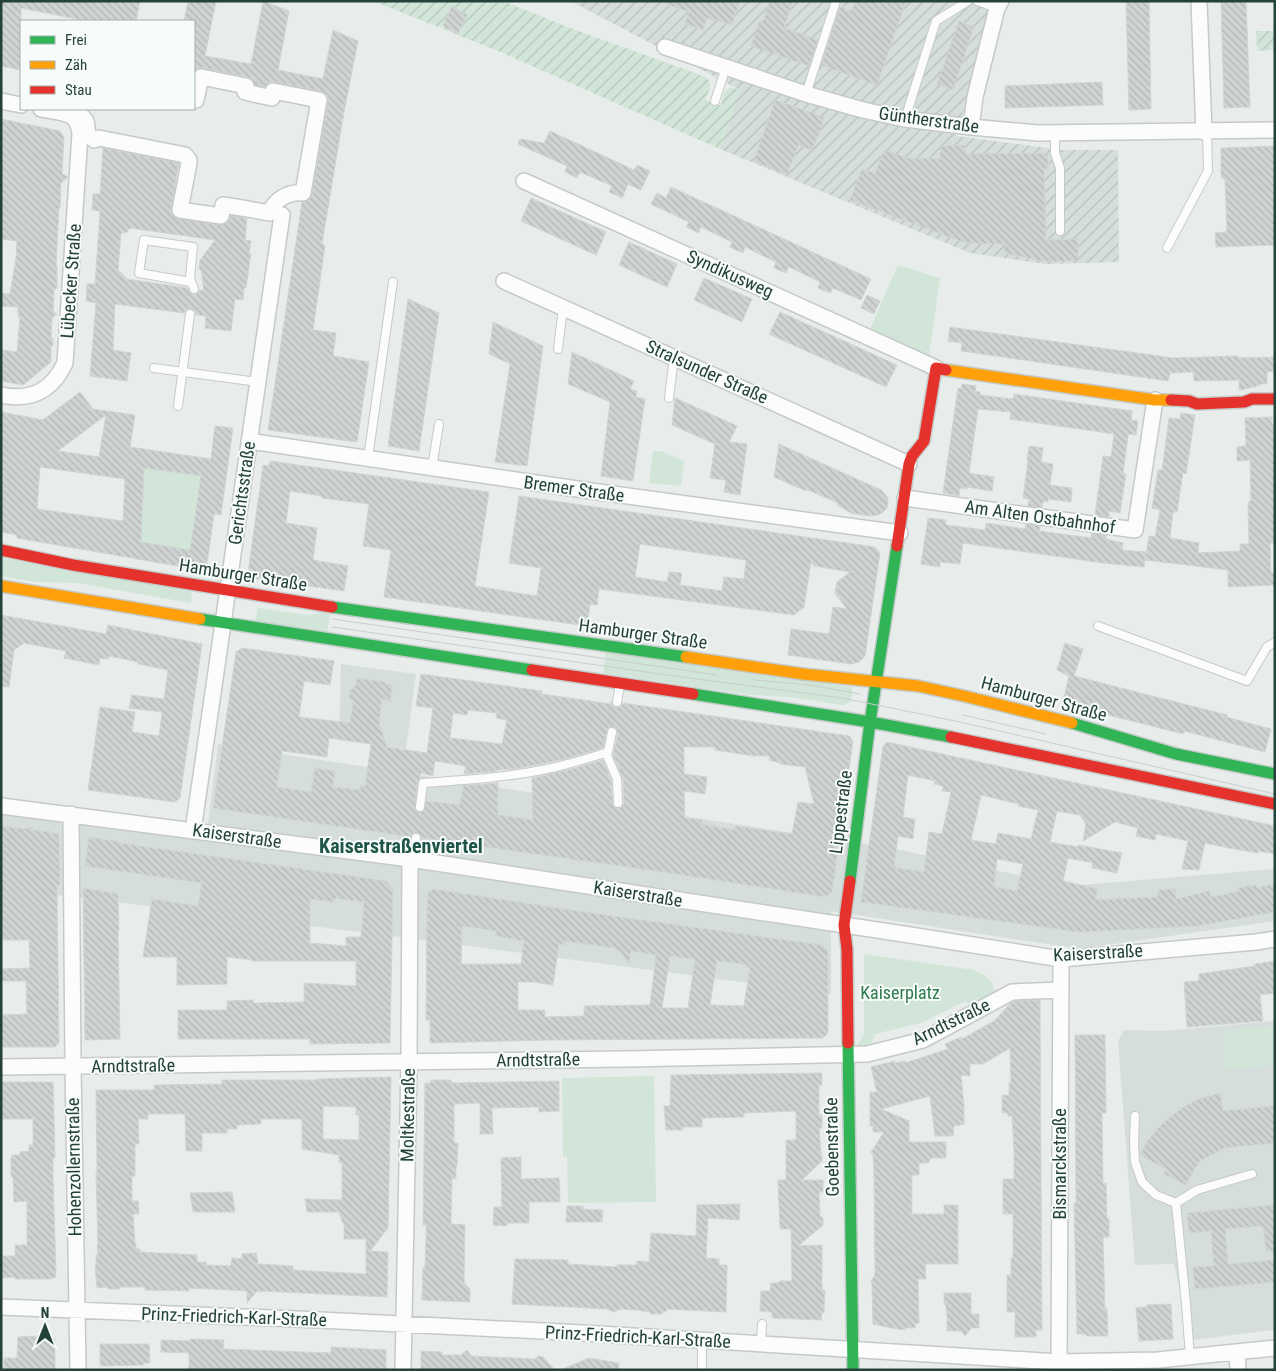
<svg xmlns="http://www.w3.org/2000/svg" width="1276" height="1371" font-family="'Roboto Condensed',sans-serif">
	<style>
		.built { fill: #d6dedb }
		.industrial { fill: url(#industrial-furrows) }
		.green { fill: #d1e6d8 }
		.garden { fill: url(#garden-furrows) }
		.building { fill: url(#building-back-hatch); stroke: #d1d6d4; fill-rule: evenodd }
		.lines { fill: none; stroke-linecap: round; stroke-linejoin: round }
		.lane-casing { stroke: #c5cac8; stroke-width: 10 }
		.street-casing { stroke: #c5cac8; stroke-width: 18 }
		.fast-casing { stroke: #c3cbc8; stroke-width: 14 }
		.slow-casing { stroke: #c3cbc8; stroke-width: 14 }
		.jam-casing { stroke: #c3cbc8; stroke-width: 14 }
		.lane { stroke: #fcfcfc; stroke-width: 8 }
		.street { stroke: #fcfcfc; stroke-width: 15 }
		.fast { stroke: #30b455; stroke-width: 11 }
		.slow { stroke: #ff9f0a; stroke-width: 11 }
		.jam { stroke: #e5322d; stroke-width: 11 }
		.tram { stroke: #c9cdcc; stroke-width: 1 }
		.labels { text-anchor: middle; stroke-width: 4; stroke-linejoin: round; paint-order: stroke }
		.street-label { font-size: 18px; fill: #24423a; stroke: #f7fbf9 }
		.park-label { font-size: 18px; fill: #2d7a4b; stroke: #f7fbf9 }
		.quarter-label { font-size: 20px; font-weight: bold; fill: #1f5548; stroke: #f7fbf9 }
	</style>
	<defs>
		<pattern id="industrial-furrows" width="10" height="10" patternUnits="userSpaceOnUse" patternTransform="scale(1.25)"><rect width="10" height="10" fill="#d6dedb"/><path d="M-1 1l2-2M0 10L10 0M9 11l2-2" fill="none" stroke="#b8c0bd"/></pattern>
		<pattern id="garden-furrows" width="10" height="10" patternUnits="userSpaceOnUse" patternTransform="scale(1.25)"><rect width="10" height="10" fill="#d1e6d8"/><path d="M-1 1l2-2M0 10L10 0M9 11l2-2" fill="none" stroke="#b3c6ba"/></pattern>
		<pattern id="building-back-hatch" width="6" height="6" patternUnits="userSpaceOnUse" patternTransform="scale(1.25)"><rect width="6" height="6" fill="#cfd4d2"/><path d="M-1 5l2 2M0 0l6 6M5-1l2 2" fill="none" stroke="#b2b7b5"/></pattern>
	</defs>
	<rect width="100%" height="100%" fill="#e8edeb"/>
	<path class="built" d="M341,664L416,674L406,749L339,740Z
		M218,744L896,849L1069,886L1275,869V921L1079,949L831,911V994L424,940L1,888V810L206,840Z
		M1275,1021V1330L1191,1340L1174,1264L1135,1265L1118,1041L1124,1030L1164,1031Z"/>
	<path class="industrial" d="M570,1H993L957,136L1062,150H1118L1119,262L1046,264L970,253L720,149L740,90Z"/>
	<path class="green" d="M898,265L940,278L929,356L870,329Z
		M653,451H661L684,461L681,486L649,483Z
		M144,468L201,476L190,550L141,542Z
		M1,558L192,592L191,603L94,586L77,583L36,582L1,576Z
		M258,608L309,615L326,612L330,615L327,632L255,621Z
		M606,652L852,687C853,696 853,704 842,705L790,697L752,695L603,673Z
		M864,954L974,970C988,977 995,980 994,997L972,1011L966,1001L921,1023L875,1034L871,1044L865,1050L857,1046L864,1034Z
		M1275,1026V1065L1230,1068L1225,1066L1223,1033L1224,1031Z
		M654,1076L656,1202L568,1203L567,1157H563L562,1078Z"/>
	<path class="garden" d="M373,1H503L570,28L706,77C714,85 708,91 705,100L721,106C724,92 724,84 740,90L720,149L498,51Z
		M1256,31H1275V50L1257,51Z"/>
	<path class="building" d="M1,1H140L136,21H87L21,8V70L1,66Z
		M188,1H216L205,56L251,64L263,1L289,11L278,70L323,79L333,30L358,41L344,112L322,244L325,246L313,330L336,333L333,356L369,362L357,442L268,430L302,202L307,201L312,195L328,102V96L325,93L321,91L275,82H269L265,87L255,85L252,79L248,77L203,68H198L194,71V21H184Z
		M663,1H740L732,25L715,19V21L707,18L703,30L685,24L689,12L663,3Z
		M770,1H793L784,28L818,40L809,66L751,46L760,20L763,21Z
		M855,1H906L877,85L821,65L840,7L852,11Z
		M1126,1H1149L1151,109L1129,110Z
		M1221,1H1246L1250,107L1224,108Z
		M452,6L467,15L458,34L443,26Z
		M959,21L974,27L953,90L937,84Z
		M1102,82L1103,105L1005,108V86Z
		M775,100L824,117L818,137H817L812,150L798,145L787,175L754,161Z
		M1,119L60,131L64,137L62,174L68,177L61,183L60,208H59L56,266H57V288L54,290L53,311L57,314L52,318L51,338L53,339V345L51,346V362L23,385L1,381V350L17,352L20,317H18V307L1,306V293L10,294L16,258L17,241L2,239L1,237Z
		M550,131L634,170L637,165L650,171L641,190L628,184L622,198L609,192L612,186L580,172L577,178L565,172L567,166L518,144L520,139L544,143Z
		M965,145V154L1048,153V169H1044L1046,240L1078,239V260L1046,262L1004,253V244L966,243L850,200L862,169L875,173L884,150L908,158L940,159L941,146Z
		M1275,146V245L1216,247L1215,233L1227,232L1225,180L1221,177V148Z
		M103,148L179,163L171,208V213L174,217L179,219L220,225L228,222L231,216L247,218L245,240L251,241L249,254H251L246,288H244L243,300L235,299L231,331L205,328L206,316L196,315L195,311L191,309H187L184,313L115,304L113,350L131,353L127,381L90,376L96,303L86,301L87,284H95L100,211L92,210L93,194H100ZM130,228L215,240L200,260L199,269L201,270L204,291L199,290L198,293L194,295L190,293L188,288L127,279L118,270L121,233L127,232Z
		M671,187L871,279L861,300L833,288L830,293L818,288L820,282L789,267L786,273L774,268L776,262L745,247L743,253L736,250L730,247L732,242L701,227L699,233L686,227L689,222L651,204L657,193L666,198Z
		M531,198L606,232L596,255L521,221Z
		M629,242L677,264L667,287L619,265Z
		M704,278L752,299L742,322L694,300Z
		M867,295L880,301L874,314L861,308Z
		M408,299L439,313L419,451L388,446Z
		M780,312L897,365L886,387L769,334Z
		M493,322L543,346L527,466L495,462L510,364L489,354Z
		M950,327L1173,358L1238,356V358L1275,357V369L1274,371L1267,372V384H1260V385L1256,386V387L1248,388L1242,390H1239V380L1194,381L1193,372L1170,373L1168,381L961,351L962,343L948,341Z
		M572,352L634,381L630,389L637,391L636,397L645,399L633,481L601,476L610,402L568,384Z
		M962,384L976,386L975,391L980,392V395L1013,399L1014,394L1132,411L1131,420L1138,421L1136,435L1129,434L1128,436L1123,473L1126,474L1120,513L1109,511V517L1095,515L1103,456L1111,457L1114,434L1010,419L1011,412L978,409L969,473L994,477L992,491L967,487L966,489L960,488L959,496L943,493L958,388L961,389Z
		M80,392L93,409L135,415L130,447L211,459L215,426L233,428L221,515L214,514L206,571L17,538V535L1,532V412L43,420ZM106,415L99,457L58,451ZM40,467L125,479L123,521L37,509ZM144,468L201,476L190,550L141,542Z
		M675,398L737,426L729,442L747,444L740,495L724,492L726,480L710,478L715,444L672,425Z
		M1181,413L1195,415L1186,474L1183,473L1177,512H1173L1170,538L1199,543L1198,553L1240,551V544H1249L1248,508L1249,501H1251L1250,460L1237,461V447L1246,446L1245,418L1272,417V424H1274L1275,467V543H1270L1271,573H1275V585L1228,587V570L1145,560L1149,536L1155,537L1160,510L1152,508L1158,470H1162L1169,418L1180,419Z
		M779,444L881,490L888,498L887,508L883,512L878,515L871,516L851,513L837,505L838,503L806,489V491L774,477Z
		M1029,446L1043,448L1041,462L1053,464L1050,485L1072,488L1071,502L1048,499V502L1043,501L1042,508L1028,506L1029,499L1023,498L1028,460H1027Z
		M270,461L489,492L475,586L537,596L541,568L509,563L519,496L875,547L880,553L865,656L859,662L851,664L788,655L791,629L829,634L833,607L847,609L835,593L837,582L850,572L814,566L811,562L804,607L794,615L599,589L597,605L590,604L587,626L529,618L384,597L391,550L363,546L369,504L322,498V496L290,491L286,523L317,528L313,560L348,566L344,591L250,578L248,573L263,465L269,466ZM640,544L746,560L744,579L724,577L722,591L680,585L682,573L669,572L667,582L635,577Z
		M928,518L946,520V525L985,530L986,523L1025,529L1026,524L1040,526L1039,531L1091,538L1092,533L1106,535V539L1123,543L1122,550L1146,552L1144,567L1103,563L963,543L960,564L940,562V567L921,564Z
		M1,615L106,634L108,625L202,644L180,798L175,802L88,790L100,707L135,712L132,732L159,736L162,712L129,708L132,695L164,699L168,670L138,664V662L109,656V659L100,658L99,665L64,658L66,651L24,643L14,650L9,687L1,686Z
		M1065,643L1083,649L1074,676L1227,715L1226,717L1271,729L1265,752L1184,731L1183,734L1081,708V706L1063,701L1069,676L1057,670Z
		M242,648L334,661L330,685L304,681L299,717L350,723L353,703L349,697L350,690L356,685L357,678L385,682V684L392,685L390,701L382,699L379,723L387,747L427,753L433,708L416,706L421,674L542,691L541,694L611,704V701L613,706L617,708L621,706L623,703L849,736L853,741L832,892L826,897L812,895L656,871L422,838L421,835L417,833H413L411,837L213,808L236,652ZM468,710L497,713L496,718L507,720L502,744L450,738L453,713L467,715ZM613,726L616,728L618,733L613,755L623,779L624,803L621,808H616L613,806L611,780L603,760L568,770L532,778L533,820L498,815V783L463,786L460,805L426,801L424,811L419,812L415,810L417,782L420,778L421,773L433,776L435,761L466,766L464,774L497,771L498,770L514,769L541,764L565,759L603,748L607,730L608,728ZM329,738L371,744L365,786L361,785L360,790L333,787L335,771L315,768L311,792L277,787L282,751L327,757ZM684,747H715V750L753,756H770L769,760L780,763V764L805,767L814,804L798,802L792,834L735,826V830L701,824L702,820L685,818L684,791L705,794L707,777L684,774Z
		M887,742L1275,826V854L1258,851V853L1229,848L1205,843L1199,870L1182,869L1188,841L1156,834L1155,840L1136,836L1138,828L1115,822L1083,841L1086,824L1080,815L1057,811L1050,842L1078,847L1079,845L1122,853L1117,873L1092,868L1093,863L1068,858L1063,881L1098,889L1095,900L1158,897V890L1175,889L1176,899L1209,891L1211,897L1239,891L1238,888L1256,885L1257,888L1275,884V912L1197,926L1079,932L861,902L883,746ZM908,775L935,781L934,784L943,786L942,791L951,792L942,834L929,832L924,872L896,868V866H894L898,836L913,839L915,819L903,817ZM981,795L1019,804L1018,806L1038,810L1031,839L998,833L996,844L971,840ZM997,859L1023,864L1017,891L994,887Z
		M1,826L24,829L32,827L33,831L40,829L41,832L49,830L50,833H59L60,885H57L59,1043L55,1047H1V1015L27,1014L26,981H1V969L30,968L29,940H2Z
		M89,837L120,842V843L386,881L393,889L390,1043L310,1044V1039H178V1010H227V1001L253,1000V1003L304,1002V983L356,986V961H252V960L227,957V984L177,985V957H143L152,899L198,906L202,883L85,866ZM335,898L364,902L361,937H346V946L310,943V899L334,902Z
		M83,888L118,894L119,931H118L120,1039L85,1040Z
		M433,889L591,913L822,945L828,951V1033L823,1038L550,1040L430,1043V1020H426L427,910L428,893ZM462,926L497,931L496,936L524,941L521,964H461ZM565,941L614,948L620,951L629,964L631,951L656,955L650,1005L584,1006V1016L545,1017V1010H518V982H534L553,985L559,944L565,945ZM670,956L695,959L688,1008H662ZM717,961L746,964V967H750L744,1006L710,1005Z
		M1275,961V993L1260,995L1263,1021L1187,1027L1184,982L1199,981V974L1255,966V964Z
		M1040,1000L1042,1330H1036V1337H1015V1312H1007V1275H1011V1258H1013V1214H1003V1179H1014V1151L1012,1116H1008V1113H1002V1095H1009V1083H1011L1010,1048L983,1064H970V1076L961,1075L964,1106V1124L954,1126L953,1136H935L930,1096L881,1109L909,1121V1142H946V1158H931L928,1163H919V1175H912V1214H944V1205H958V1264H925L926,1279H918L919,1323L915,1324V1328H905V1330L891,1328L873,1324L872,1285L871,1282L875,1274L874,1175L873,1155L871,1152L884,1132H873V1126H870V1092H877L871,1067L895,1061V1063L905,1061V1063L948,1049L945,1044L961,1037L962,1039L994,1021L1010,1004L1015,1001Z
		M1075,1035H1105L1106,1113H1102L1103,1184L1106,1183L1107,1219H1109V1237H1103L1105,1310L1107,1309L1108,1336H1086V1334H1077L1074,1203H1076Z
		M822,1073V1085H819V1115H822V1128H819L821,1153L822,1155V1161L802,1180H823V1192H819L820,1216L823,1218V1225L798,1246L822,1245V1290H825L824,1313L822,1312L821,1320L772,1318V1312L760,1311L761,1291H770L771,1283H778L780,1281H792L791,1229H780L778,1180H786V1140H796V1111L744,1113V1117L702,1118V1127H683V1130H666L664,1106H670L671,1075Z
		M391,1077L388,1228L370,1251L388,1252L387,1297L261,1291V1292L257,1291L247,1303V1291L189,1288V1291L145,1290V1287H121L118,1289H109L107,1287L97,1288L95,1266L96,1264V1255H98L97,1245H98L96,1172H97L96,1090H154V1085L222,1084V1080H317V1079ZM323,1106L356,1107V1115H359V1140L323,1139ZM148,1114H185L186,1151H202V1133H227V1129H237V1125L261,1124V1119H302V1149L339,1155V1163H342V1200L305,1199L307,1212H339L342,1221L344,1224V1239H366V1274L293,1270V1266L258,1264L256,1253L242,1254V1259L232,1258L231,1266L206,1265V1262H197V1255L140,1252V1249H136V1244H135L133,1214H139L138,1201H132V1176H135V1144H139L138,1119H148Z
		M431,1080H451V1083L559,1081V1111L539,1112V1107L492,1108L493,1134H480V1103L454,1104V1143H458L457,1166H456V1179L452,1178L451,1224L465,1225L464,1283L470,1289V1302L422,1300L423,1267H425L426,1238V1225H423L425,1083H431Z
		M1,1082H53L55,1158H53V1177L56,1273L55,1278H52V1279H15V1277L1,1278V1256H15V1245H27V1201L14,1202L13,1177H11V1158H12V1155H20V1152L29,1151V1145H33V1119H1Z
		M1220,1093L1223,1111L1275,1106V1143L1224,1148L1200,1161L1194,1170L1186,1185L1164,1174L1166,1169L1140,1155L1148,1140L1158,1128L1173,1115L1182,1108L1197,1100Z
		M521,1157V1179L559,1178L560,1202H529V1223H507V1226L493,1225L494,1207H502L501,1158Z
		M232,1192L235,1212H193L190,1193Z
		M740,1204L739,1220L708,1218L706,1258L719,1259V1265H727V1269L726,1312L666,1309V1312H662V1314H650V1312L636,1310L621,1309L614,1312L607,1309L512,1304L515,1259L568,1260V1264L617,1267V1265H636L637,1261L649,1262L651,1233L696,1236L697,1205Z
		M1275,1205V1251H1266L1263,1226L1225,1229L1228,1264L1275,1260V1282L1195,1289L1193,1267L1214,1266L1211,1231L1189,1233L1187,1213Z
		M567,1206H583V1209L603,1210L602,1222H566Z
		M944,1293H971V1314H979V1328H971V1329L965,1336L961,1331H947V1317L946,1306L944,1303Z
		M1171,1304L1173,1339L1139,1341L1136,1308L1147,1307V1305Z
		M42,1336V1339L55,1338V1370H4V1358H17L18,1337Z
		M190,1339L224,1340L223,1349L331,1353V1347L386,1350V1370H189V1353L161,1352V1340L190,1341Z
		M100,1344H149L150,1363H144V1365L100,1366Z
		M467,1350L471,1356L535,1359L538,1356L543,1357L555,1370H421V1351L442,1352V1355H461Z
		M589,1358L619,1363L618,1370H560Z"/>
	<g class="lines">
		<g class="lane-casing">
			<path id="lane" d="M977,1L997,8
				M806,94L836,1
				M715,101L726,67
				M905,119L936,21L968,1
				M1055,133V153L1060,168V231
				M1167,248L1208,171L1207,131
				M191,282L139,273L144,240L193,247L190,278L194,289
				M558,349L563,308
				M154,368L258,382
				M669,398L674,357
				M178,406L190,314
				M368,458L393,282
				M432,468L439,424
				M1098,626L1247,681L1267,647L1275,642
				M617,702L620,684
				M606,753L617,779L618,803
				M420,807L423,783C463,780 503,778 542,770C564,766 586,759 608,752L612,732
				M413,860L416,838
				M1135,1116L1134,1143L1135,1162L1142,1182L1156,1195L1176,1203
				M1176,1203L1186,1304L1190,1357
				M1176,1203L1197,1190L1252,1174
				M761,1344L762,1324
				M702,1370V1341"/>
		</g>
		<g class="street-casing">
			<path id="street" d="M1199,1L1204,132
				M665,47L806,94L863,110L905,119L971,127L1038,133L1275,130
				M1,101L21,105
				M75,109L74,110C85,118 88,120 87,133L94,140L99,138L185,155L189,160V163L180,210L221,216L223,205L248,209L269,213C275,200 288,191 303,193L319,100L273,91L272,98L245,92L246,86L201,77L196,100H194
				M971,127L975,97L997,8L1001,1
				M524,181L936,368
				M504,281L909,464
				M1,395C31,401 52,391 65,363L80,134C78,110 60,113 41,109
				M249,441L591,491L900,533
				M905,498L1135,530L1155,400
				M1,806L410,859L910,935L1061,959L1256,942L1275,939
				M71,814L73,1067L78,1370
				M193,831L282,215
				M1,1067L626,1059L867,1054L923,1040L1012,992L1060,990
				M1,1307L320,1320L583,1333L1059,1362L1158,1360L1275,1348
				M1237,1353L1238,1370
				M403,1370L409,1061L410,859
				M1059,1370L1061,959"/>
		</g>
		<g class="fast-casing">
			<path id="fast" d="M332,607L686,657
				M200,619L532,670
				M693,694L870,722L951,737
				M1072,723L1176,754L1275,774
				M850,881L870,722L897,546
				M848,1043L853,1370"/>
		</g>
		<g class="slow-casing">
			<path id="slow" d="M946,370L1155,400H1171
				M1,586L200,619
				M686,657L803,674L918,686L964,696L1072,723"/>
		</g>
		<g class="jam-casing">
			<path id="jam" d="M1171,400L1189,401L1197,404L1244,402L1252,399H1275
				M897,546L909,464L912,456L924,441L936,368L946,370
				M1,550L73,565L332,607
				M532,670L693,694
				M951,737L1275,804
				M848,1043L847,949L844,925L850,881"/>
		</g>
		<use href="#lane" class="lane"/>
		<use href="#street" class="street"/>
		<use href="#fast" class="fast"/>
		<use href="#slow" class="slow"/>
		<use href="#jam" class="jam"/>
		<path class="tram" d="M333,619L717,675
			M332,627L667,675L842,698L960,722L1275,794
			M754,680L810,685L860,694
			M963,715L1046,734"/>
	</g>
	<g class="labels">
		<g class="street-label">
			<text transform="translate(929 120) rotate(8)" y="6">Güntherstraße</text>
			<text transform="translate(730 274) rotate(24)" y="6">Syndikusweg</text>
			<text transform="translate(71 281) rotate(-86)" y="6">Lübecker Straße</text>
			<text transform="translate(707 372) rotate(24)" y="6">Stralsunder Straße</text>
			<text transform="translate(574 489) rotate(8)" y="6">Bremer Straße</text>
			<text transform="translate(242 493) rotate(-82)" y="6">Gerichtsstraße</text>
			<text transform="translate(1040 517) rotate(8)" y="6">Am Alten Ostbahnhof</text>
			<text transform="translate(243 575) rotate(9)" y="6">Hamburger Straße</text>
			<text transform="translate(643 634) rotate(8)" y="6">Hamburger Straße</text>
			<text transform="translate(1044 699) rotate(15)" y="6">Hamburger Straße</text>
			<text transform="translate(841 812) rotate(-83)" y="6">Lippestraße</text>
			<text transform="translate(237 836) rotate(8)" y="6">Kaiserstraße</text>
			<text transform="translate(638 894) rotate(9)" y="6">Kaiserstraße</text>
			<text transform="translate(1098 953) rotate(-3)" y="6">Kaiserstraße</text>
			<text transform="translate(951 1022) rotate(-26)" y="6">Arndtstraße</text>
			<text transform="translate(538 1060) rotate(-1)" y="6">Arndtstraße</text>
			<text transform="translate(133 1066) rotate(-1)" y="6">Arndtstraße</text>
			<text transform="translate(408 1115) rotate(-89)" y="6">Moltkestraße</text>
			<text transform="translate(832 1147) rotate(-91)" y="6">Goebenstraße</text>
			<text transform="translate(1060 1164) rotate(-90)" y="6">Bismarckstraße</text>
			<text transform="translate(74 1167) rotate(-91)" y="6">Hohenzollernstraße</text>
			<text transform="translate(234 1317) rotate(2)" y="6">Prinz-Friedrich-Karl-Straße</text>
			<text transform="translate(638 1337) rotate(3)" y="6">Prinz-Friedrich-Karl-Straße</text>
		</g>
		<g class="park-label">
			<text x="900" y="999">Kaiserplatz</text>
		</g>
		<g class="quarter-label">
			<text x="401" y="853">Kaiserstraßenviertel</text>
		</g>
	</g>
	<rect width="1276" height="1371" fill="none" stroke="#24423a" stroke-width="5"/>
	<rect x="20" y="20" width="175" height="90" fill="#f7fbf9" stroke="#a3b1ad"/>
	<rect x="30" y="36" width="25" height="8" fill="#30b455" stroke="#a3b1ad"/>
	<text x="65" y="45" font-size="15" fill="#24423a">Frei</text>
	<rect x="30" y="61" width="25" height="8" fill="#ff9f0a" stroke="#a3b1ad"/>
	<text x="65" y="70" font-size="15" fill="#24423a">Zäh</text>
	<rect x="30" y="86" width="25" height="8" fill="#e5322d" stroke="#a3b1ad"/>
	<text x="65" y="95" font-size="15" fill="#24423a">Stau</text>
	<g transform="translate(45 1326)" stroke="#f7fbf9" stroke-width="4" paint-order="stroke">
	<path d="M0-4L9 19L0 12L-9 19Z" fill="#24423a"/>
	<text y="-8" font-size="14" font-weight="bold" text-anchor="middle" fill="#24423a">N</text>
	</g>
</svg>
